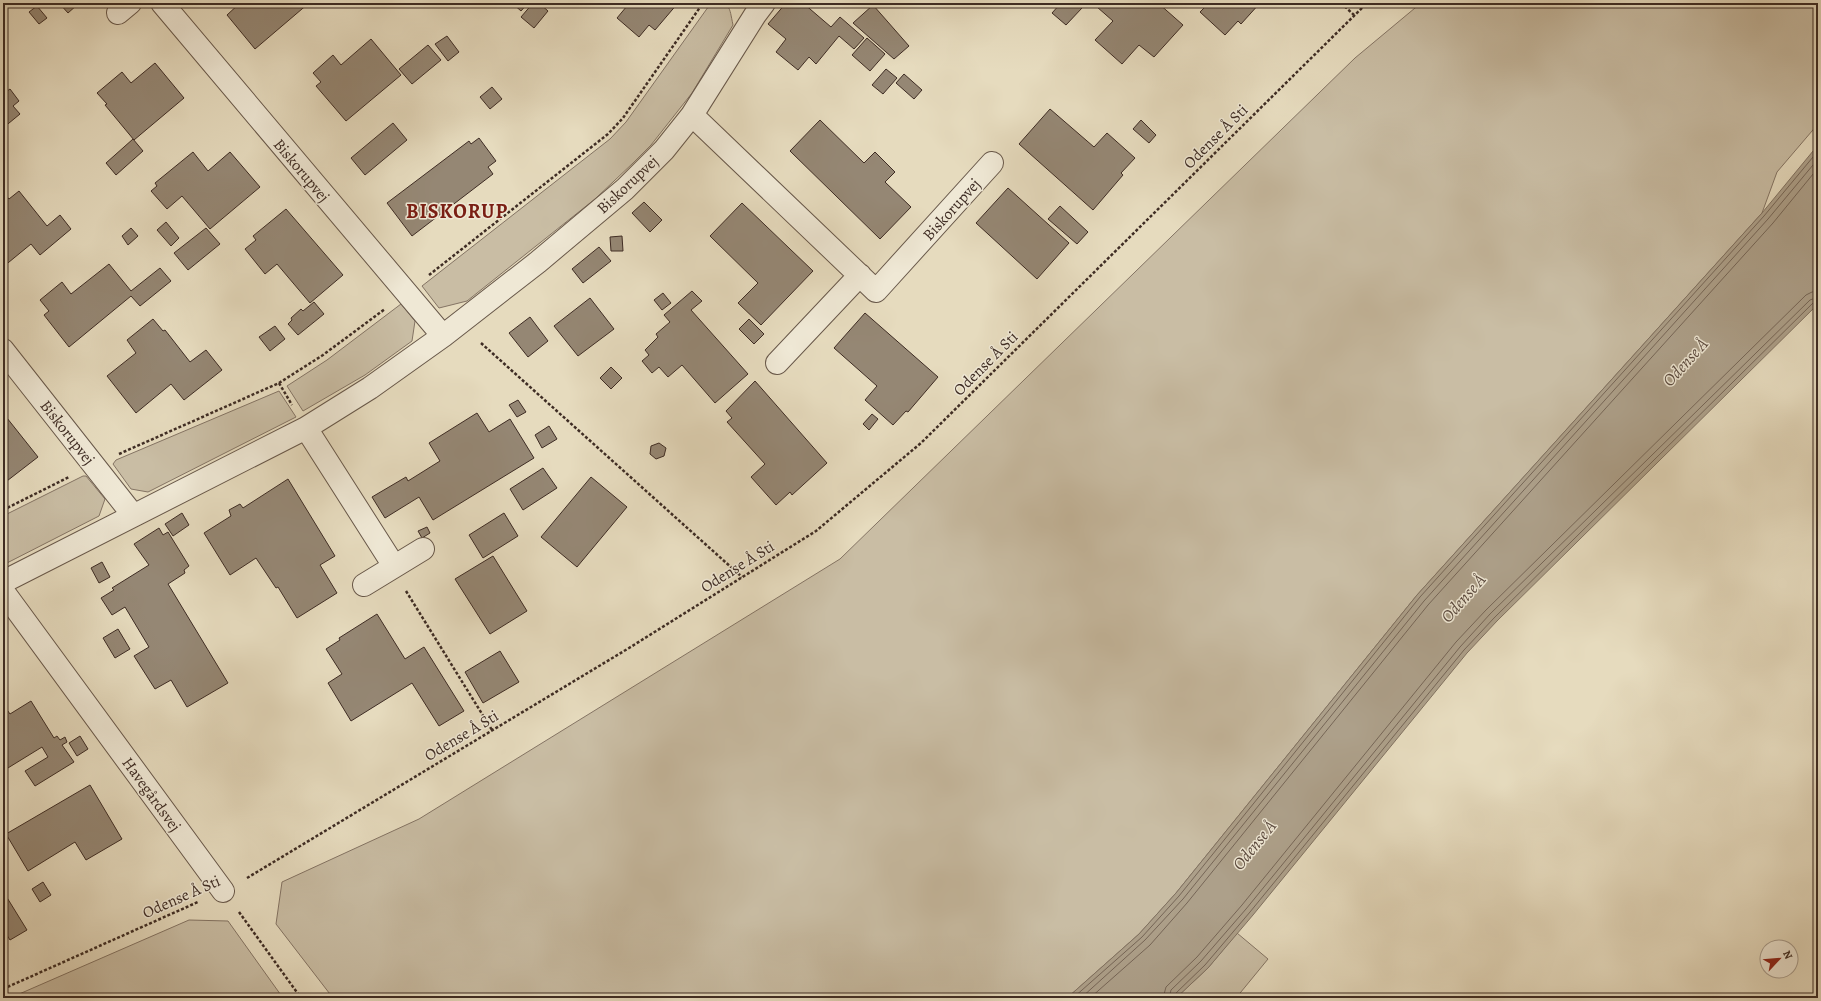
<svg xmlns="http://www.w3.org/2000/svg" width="1821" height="1001" font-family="Alegreya,serif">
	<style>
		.green { fill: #c9bda4; stroke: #847464 }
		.water { fill: #ada08a; stroke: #817261 }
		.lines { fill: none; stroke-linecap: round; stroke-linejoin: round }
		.shore { stroke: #766657; stroke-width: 1 }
		.building { fill: #958774; stroke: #3e2c24 }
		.minor-casing { stroke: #68584a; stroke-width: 24 }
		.path { stroke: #3e2c24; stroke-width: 2.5; stroke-dasharray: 3 2; stroke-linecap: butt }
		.minor { stroke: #efe8d5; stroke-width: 22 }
		.labels { text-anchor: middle; stroke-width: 3; stroke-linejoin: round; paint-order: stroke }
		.street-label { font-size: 16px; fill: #3e2c24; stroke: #efe8d5 }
		.water-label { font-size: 17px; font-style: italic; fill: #5a493e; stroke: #efe8d5 }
		.district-label { font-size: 20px; font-weight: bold; letter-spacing: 1px; fill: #7a1f14; stroke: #efe8d5 }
	</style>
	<rect width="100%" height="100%" fill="#e6dbbe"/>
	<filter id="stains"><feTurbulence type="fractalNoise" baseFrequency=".005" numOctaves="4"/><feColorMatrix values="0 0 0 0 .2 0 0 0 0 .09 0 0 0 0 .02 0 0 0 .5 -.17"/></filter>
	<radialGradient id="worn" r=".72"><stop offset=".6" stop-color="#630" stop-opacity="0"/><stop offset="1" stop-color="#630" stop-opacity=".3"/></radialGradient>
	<path class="green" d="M711,3C731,3 729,6 733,25L692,93L651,145L633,163L595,199L467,301L439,308L422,286L610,139L626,122Z
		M1421,3H1818V124L1777,172L1762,213L1417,595L1176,893L1139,934L1067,998H333L276,924L282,882L419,819L840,559L1355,58Z
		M401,304L415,321L412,341L365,375L303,411L287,386L327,360Z
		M279,391L296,417L148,492L131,489L113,464L116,460Z
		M83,476H86L105,499L99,516L3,565V516Z
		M189,920L228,921L283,998H10Z
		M1237,933L1268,959L1236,998H1176L1208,968Z"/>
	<path class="water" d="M1818,145V304L1497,621L1467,653L1253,915L1208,968L1176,998H1067L1139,934L1176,893L1417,595L1762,213Z"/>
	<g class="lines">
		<path class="shore" d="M1073,998L1142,937L1179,896L1420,597L1764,216L1818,151
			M1081,998L1145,940L1183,899L1424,601L1768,219L1818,159
			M1090,998L1150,945L1187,903L1428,605L1773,223L1818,168
			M1163,998L1166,987L1197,957L1242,905L1456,642L1486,610L1806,295L1812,292L1818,291
			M1169,998L1171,990L1201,961L1246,909L1460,647L1490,614L1810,300L1818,297
			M1174,998L1175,994L1205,965L1250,912L1464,650L1494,618L1813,303L1818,302"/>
	</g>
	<path class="building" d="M59,3H84L78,7L77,5L68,13Z
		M240,3H309L255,49L227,15Z
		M512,3H528L521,11Z
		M533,3H539L548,11L534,28L521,17Z
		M624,3H678L655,30L649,25L639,37L617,18L627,6Z
		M786,3H803L831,27L840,17L864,38L854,49L839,36L816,64L809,57L798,70L776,52L786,39L768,24Z
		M873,3H886L881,7Z
		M1061,3H1077L1082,8L1066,25L1052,13Z
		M1101,3H1158L1183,25L1154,57L1139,45L1122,64L1095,40L1113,21L1097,7Z
		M1209,3H1260L1241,24L1238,21L1225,35L1200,12Z
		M873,5L909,46L894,59L853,23Z
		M37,6L47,18L39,24L29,12Z
		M447,36L459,52L448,61L435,44Z
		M867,38L885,54L870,71L852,55Z
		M371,39L401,75L346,121L316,86L321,82L313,73L333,55L341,65Z
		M428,45L441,60L412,84L399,69Z
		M155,63L184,98L134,140L105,105L107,104L97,93L122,72L131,83Z
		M886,69L897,78L883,94L872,85Z
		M904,74L922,90L914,99L896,83Z
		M492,87L502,99L490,109L480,97Z
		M10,89L19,101L13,106L20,114L3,128V94Z
		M1050,109L1094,147L1107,133L1135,158L1121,173L1123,175L1093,210L1019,144Z
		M820,120L864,163L875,152L895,172L885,182L911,207L880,239L790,151Z
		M1141,120L1156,135L1149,143L1133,129Z
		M393,123L407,140L365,175L351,158Z
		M479,138L496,161L488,167L493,174L412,236L387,203L469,141L471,144Z
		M133,139L143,151L116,175L106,163Z
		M193,152L208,171L230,152L260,187L210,229L182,196L167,209L151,191L157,186L155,183Z
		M1008,188L1069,243L1037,279L976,223Z
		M19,191L47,226L60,215L71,229L40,255L31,244L3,267V192L9,199Z
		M644,202L662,220L650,232L632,213Z
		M742,203L813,271L761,325L738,303L758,283L710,236Z
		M1060,206L1088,232L1077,244L1048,219Z
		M286,209L343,275L310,303L277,264L265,274L245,249L256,240L253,236Z
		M166,222L179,238L171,246L157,230Z
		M131,228L138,236L128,245L122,236Z
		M206,228L220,244L188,270L174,253Z
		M622,236L623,251H611L610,237Z
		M599,247L611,261L583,283L572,269Z
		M109,264L131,291L160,268L171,281L140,306L131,296L69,347L44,315L49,311L40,300L62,282L71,294Z
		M692,291L702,301L691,310L748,374L715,403L682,365L668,377L659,367L652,373L642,361L649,355L645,350L658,337L656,334L670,322L664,315Z
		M663,293L671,303L662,310L654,300Z
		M590,298L614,329L578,356L554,326Z
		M314,302L324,314L298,335L288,324L292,320L291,318L301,309L303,311Z
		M865,313L938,377L908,412L906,411L893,425L865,400L877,386L834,348Z
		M530,317L548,341L528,357L509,333Z
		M153,319L163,331L165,330L190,362L206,350L222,370L184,400L171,384L136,413L107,376L136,353L127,340Z
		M749,319L764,334L754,344L739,329Z
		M275,326L285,339L270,351L259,337Z
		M611,367L622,378L611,389L600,378Z
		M755,381L827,463L792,495L790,492L776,505L751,477L765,464L727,422L732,418L726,411Z
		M518,400L526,412L517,417L509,405Z
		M3,413L38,457L3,484Z
		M477,413L489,432L510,419L534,458L433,520L419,497L385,518L372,497L406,477L408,481L440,461L429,443Z
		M872,414L878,419L869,430L863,424Z
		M549,426L557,439L542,448L535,435Z
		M659,443L666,448L664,456L656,459L650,454L651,446Z
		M543,468L557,488L523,510L510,489Z
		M591,477L627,507L577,567L541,537Z
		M288,479L335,556L320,565L337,593L297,618L278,587L276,588L256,558L230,575L204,533L231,516L229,510L240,504L243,508Z
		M182,513L189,525L173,536L165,524Z
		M504,513L518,536L483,558L469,535Z
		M427,527L430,533L422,538L418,531Z
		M159,528L163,535L168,532L189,566L184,570L185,573L168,584L228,683L187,707L171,680L155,689L134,656L149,647L125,607L112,615L101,598L114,590L112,588L149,565L134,544Z
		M493,556L527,611L490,634L455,579Z
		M102,562L110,577L99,583L91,568Z
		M377,614L405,659L424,647L464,711L439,726L412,683L351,721L328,683L342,674L326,649L340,640L339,638Z
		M118,629L130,649L115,658L103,638Z
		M500,651L519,682L483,703L465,672Z
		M31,701L54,738L57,736L60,740L65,737L67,742L62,745L74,762L35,786L25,771L48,757L42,747L3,771V704L10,714Z
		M80,736L88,749L77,756L69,743Z
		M90,785L122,839L86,860L75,842L28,871L6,834Z
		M43,882L51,895L40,902L32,889Z
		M6,896L27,930L10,940L3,929V898Z"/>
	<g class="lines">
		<g class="minor-casing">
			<path id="minor" d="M162,3L443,336
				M118,13L130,3
				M692,115L876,291L992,163
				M3,350L133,515
				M777,363L860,275
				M306,428L394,566
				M3,582L306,428L370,388L443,336L538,262L625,189L664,150L692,115L755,15L764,3
				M364,585L423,549
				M3,591L223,891"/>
		</g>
		<path class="path" d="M1341,3L1354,15
			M429,275L608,134L623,118L703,3
			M481,343L742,577
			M279,383L292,405
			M119,454L279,383L323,355L385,309
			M3,510L69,477
			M406,591L492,730
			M247,878L629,648L816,531L921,443L1367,3
			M239,912L301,998
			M3,989L198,902"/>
		<use href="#minor" class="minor"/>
	</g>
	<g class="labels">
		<g class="street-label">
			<text transform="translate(1215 136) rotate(-45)" y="6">Odense Å Sti</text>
			<text transform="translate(302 170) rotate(50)" y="6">Biskorupvej</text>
			<text transform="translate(627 184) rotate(-43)" y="6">Biskorupvej</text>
			<text transform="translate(951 209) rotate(-48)" y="6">Biskorupvej</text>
			<text transform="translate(985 363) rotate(-45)" y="6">Odense Å Sti</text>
			<text transform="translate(68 432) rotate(52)" y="6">Biskorupvej</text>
			<text transform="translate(737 566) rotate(-32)" y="6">Odense Å Sti</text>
			<text transform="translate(461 735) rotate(-31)" y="6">Odense Å Sti</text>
			<text transform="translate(152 794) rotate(54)" y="6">Havegårdsvej</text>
			<text transform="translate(181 896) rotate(-24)" y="6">Odense Å Sti</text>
		</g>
		<g class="water-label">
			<text transform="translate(1685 362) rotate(-48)" y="6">Odense Å</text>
			<text transform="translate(1463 598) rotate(-49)" y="6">Odense Å</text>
			<text transform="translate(1254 845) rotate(-51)" y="6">Odense Å</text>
		</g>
		<g class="district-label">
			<text x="457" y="218">BISKORUP</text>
		</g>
	</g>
	<rect width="1821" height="1001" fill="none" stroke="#e6dbbe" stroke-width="16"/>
	<rect x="4" y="4" width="1813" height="993" fill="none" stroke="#3e2c24" stroke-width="2"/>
	<rect x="8" y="8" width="1805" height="985" fill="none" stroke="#3e2c24"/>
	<g transform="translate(1779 959) rotate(64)"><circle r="19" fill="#efe8d5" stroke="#a89d8e"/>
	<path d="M0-3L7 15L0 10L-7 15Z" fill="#8f2418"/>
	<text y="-6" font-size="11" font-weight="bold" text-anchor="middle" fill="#3e2c24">N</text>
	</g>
	<rect width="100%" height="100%" filter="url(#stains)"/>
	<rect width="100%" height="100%" fill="url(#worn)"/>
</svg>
